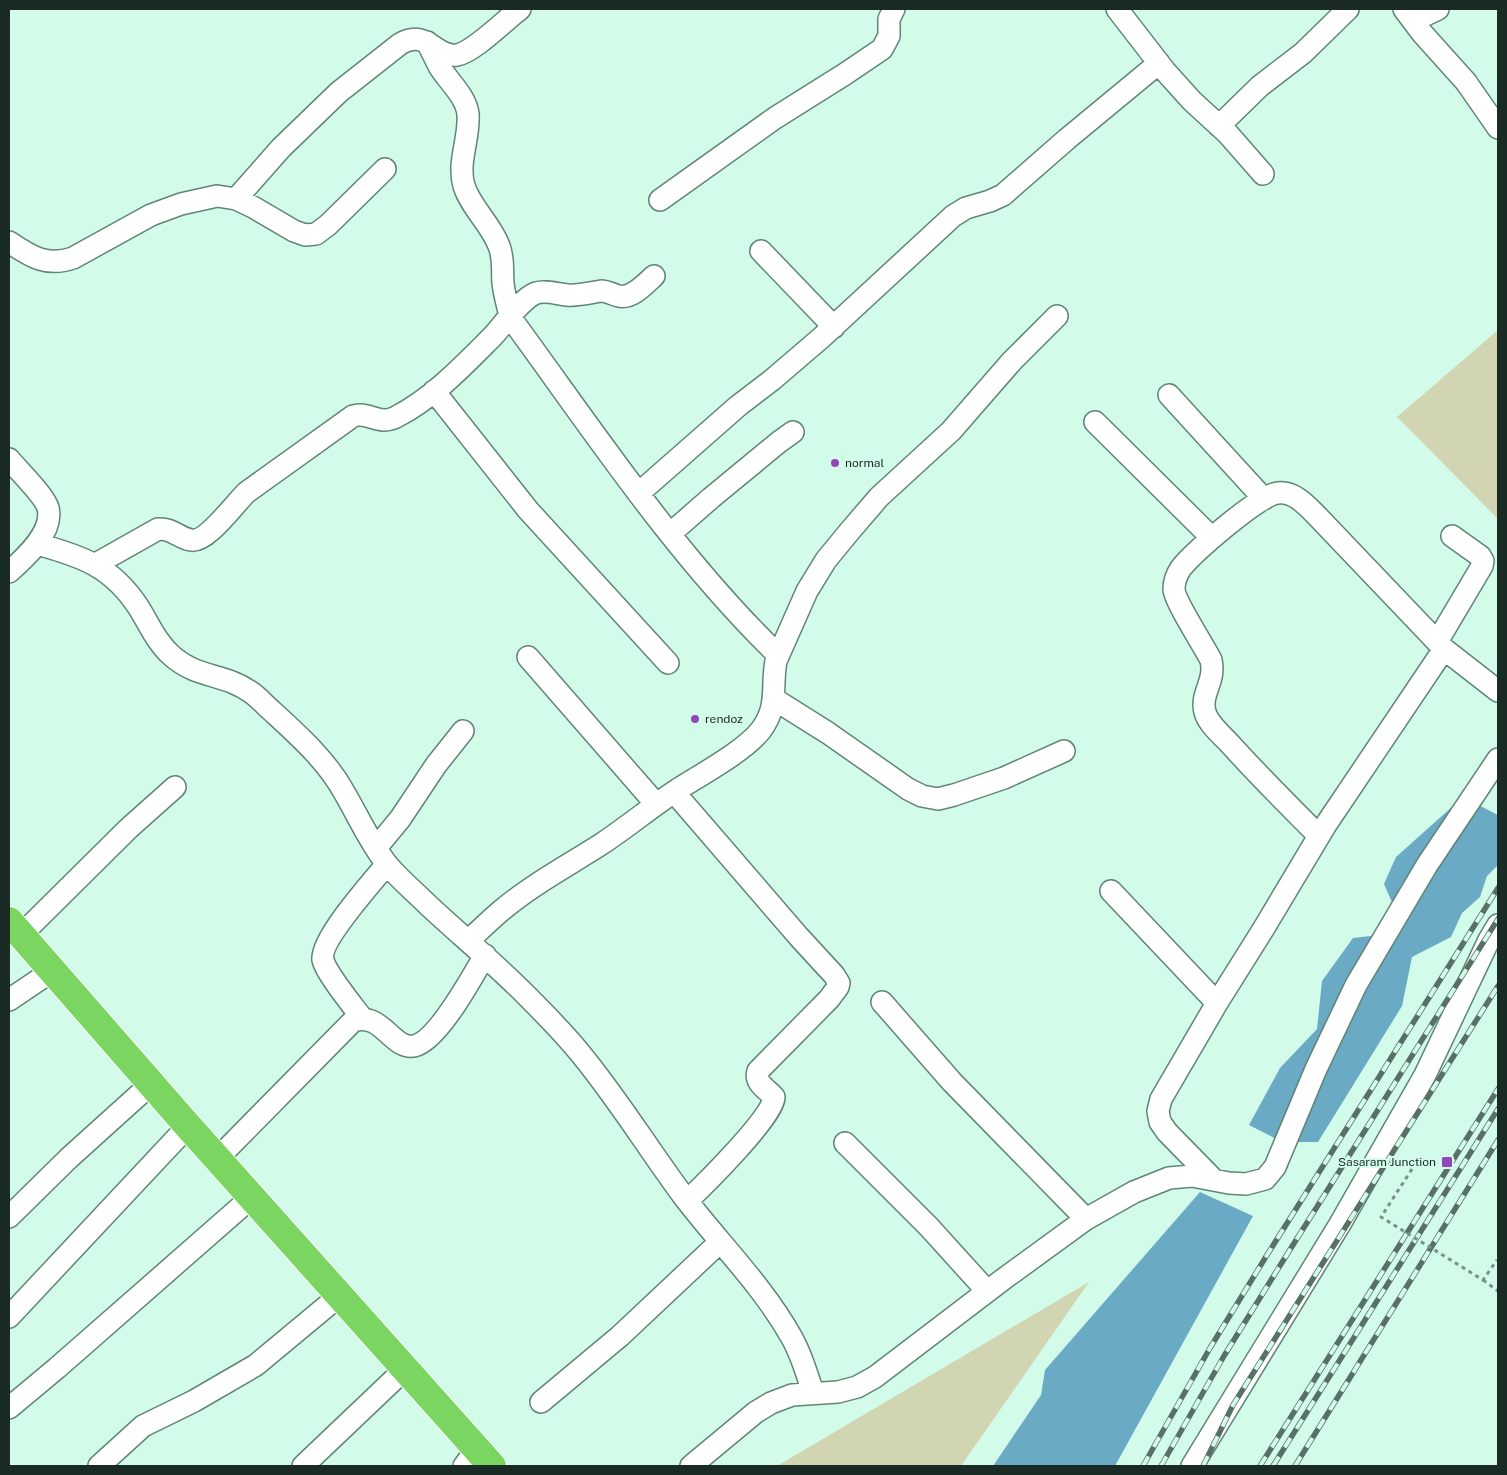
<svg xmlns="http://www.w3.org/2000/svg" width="1507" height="1475" font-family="'Public Sans',sans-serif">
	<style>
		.green { fill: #d2d5b1 }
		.water { fill: #6aaac4 }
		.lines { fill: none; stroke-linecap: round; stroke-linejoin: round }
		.minor-casing { stroke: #608576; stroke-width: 24 }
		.highway-casing { stroke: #fff; stroke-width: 30 }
		.path { stroke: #779388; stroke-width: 3; stroke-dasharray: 4 4; stroke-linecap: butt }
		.minor { stroke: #fff; stroke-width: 21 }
		.highway { stroke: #7ad660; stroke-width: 28 }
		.rail-casing { stroke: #587066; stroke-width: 5.5 }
		.rail { stroke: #d3fbea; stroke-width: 4; stroke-dasharray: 11; stroke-linecap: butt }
		.path-bridge { stroke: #779388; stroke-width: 3; stroke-dasharray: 4 4; stroke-linecap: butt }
		.poi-dot { fill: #9147ba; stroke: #d3fbea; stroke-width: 2 }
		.labels { text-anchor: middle; stroke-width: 4; stroke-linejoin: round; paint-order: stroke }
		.poi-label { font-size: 12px; fill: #1a2a24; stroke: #d3fbea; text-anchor: start }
	</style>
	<rect width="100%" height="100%" fill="#d3fbea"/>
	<path class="green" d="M1498,330V519L1397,417Z
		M1089,1282L961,1466H777Z"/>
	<path class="water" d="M1463,797L1498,815V865L1487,876L1480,897L1462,913L1451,937L1412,957L1402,1006L1318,1142H1282L1249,1125L1280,1068L1317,1029L1322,981L1353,938L1380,935L1399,918L1384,884L1396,857Z
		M1200,1192L1253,1216L1115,1466H993L1041,1395L1045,1370Z"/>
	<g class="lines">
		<g class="minor-casing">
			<path id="minor" d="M1117,9L1165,71L1192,101L1228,134L1263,174
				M1404,9L1422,33L1466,82L1498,128
				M1413,21L1438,9
				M427,42C431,50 435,58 439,66C448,81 466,96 468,114C470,138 457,162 464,186C471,208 491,224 499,246C504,258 502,270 503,283C504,294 508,306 510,317C595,433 675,555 778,655
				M1219,126L1260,86L1303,53L1348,9
				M236,199L281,148L339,92L400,44C427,28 435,58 457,55C474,52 505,20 520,9
				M660,200L775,118L845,74L882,49L889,36V19L894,9
				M9,242C31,257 47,267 73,258L151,215L181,204L217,196L236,199L253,207L294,231L305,235L316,234L328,225L385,169
				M761,251L834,327
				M434,391L528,510L668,663
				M1169,395L1264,499
				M1095,422L1212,538
				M9,459C18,470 45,496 48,508C54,532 25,558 9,572
				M639,493L738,406L772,380L821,338L953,216L966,208L990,201L1003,195L1067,139L1159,63
				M671,533L711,498L779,442L793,432
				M37,544C81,556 112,566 139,608C149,624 157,643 172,656C198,679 225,673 252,693C259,698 266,706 273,712C299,736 327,761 344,792C358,816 369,841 386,863C398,878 414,891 428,905C459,934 493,962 524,993C543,1012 563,1032 580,1053C618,1099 649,1150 684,1197C720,1244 763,1286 792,1338C802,1356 807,1374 813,1393
				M96,564L158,529C172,528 179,538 191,540C207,543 235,503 247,492L353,416C369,411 379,426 396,417C433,398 464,365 493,336C504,324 521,299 536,293C546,290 557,294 567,295C579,296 589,293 601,291C608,291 613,295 619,296C632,299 645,284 654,276
				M1437,642L1482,566L1483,561L1480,556L1452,536
				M528,657L656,804
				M774,699L828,733L908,789L922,796L938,799L954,795L1004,778L1064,751
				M674,792L799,937L834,975L839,983L838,987L829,999L758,1071C754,1083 767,1089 774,1097C775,1115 703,1186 687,1201
				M1319,836C1289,806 1259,776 1231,745C1222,735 1208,724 1205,712C1200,693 1216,682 1211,660C1204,646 1174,600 1174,589C1174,581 1177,574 1181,568C1194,552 1260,494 1278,493C1295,491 1308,507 1319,518L1444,649L1498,691
				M376,848L400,819L436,765L463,731
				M1111,891L1217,1003
				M21,935L129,828L175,787
				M468,941C479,931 490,920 502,910C533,884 569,865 603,843C627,827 650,808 674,792C698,776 744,752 761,730C779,706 771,687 776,661L807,591L826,560L849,532L879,497L951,431L1012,361L1057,316
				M9,1000L52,971
				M882,1002L952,1082L1086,1219
				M362,1018C353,1006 326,973 323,960C319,941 373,881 387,864
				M845,1143L929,1227L987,1291
				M217,1159L353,1021C382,1011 392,1050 414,1046C438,1041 472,977 485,955
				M1214,1180L1167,1132L1160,1122L1158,1111L1161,1099L1217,1003L1264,928L1325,826L1444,649
				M9,1217L69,1158L151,1084
				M9,1317L188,1126
				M541,1402L620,1336L720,1242
				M9,1408L57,1368L252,1197
				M99,1466L143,1426L194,1401L256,1365L339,1296
				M303,1466L405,1369
				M464,1466L476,1450
				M691,1466L756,1412L771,1403L792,1395L838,1392L857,1387L875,1377L1005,1278L1086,1219L1134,1192L1169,1178L1192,1176L1229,1183L1246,1184L1265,1179L1275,1167L1316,1069L1356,985L1427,865L1498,759
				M1192,1466L1340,1224L1425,1075L1489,940L1498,925"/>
		</g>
		<g class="highway-casing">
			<path id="highway" d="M9,921L188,1126L492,1466"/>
		</g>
		<path class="path" d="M1483,1280L1498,1291
			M1273,1466L1498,1109"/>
		<use href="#minor" class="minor"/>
		<use href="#highway" class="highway"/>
		<g class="rail-casing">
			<path id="rail" d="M1143,1466L1210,1348L1267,1255L1498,888
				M1161,1466L1224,1356L1281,1264L1498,919
				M1203,1466L1233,1405L1498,986
				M1260,1466L1498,1089
				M1273,1466L1498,1109
				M1295,1466L1498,1140"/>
		</g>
		<use href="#rail" class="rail"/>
		<path class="path-bridge" d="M1412,1169L1381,1217L1483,1280L1497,1260"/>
	</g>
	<g class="poi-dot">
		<circle cx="835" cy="463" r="5"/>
		<circle cx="695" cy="719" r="5"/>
		<rect x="1441" y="1156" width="12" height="12" rx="2.5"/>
	</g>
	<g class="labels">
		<g class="poi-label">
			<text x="845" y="467">normal</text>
			<text x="705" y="723">rendoz</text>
			<text x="1436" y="1166" text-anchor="end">Sasaram Junction</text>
		</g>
	</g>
	<rect width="1507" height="1475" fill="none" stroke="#1a2a24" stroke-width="20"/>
</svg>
